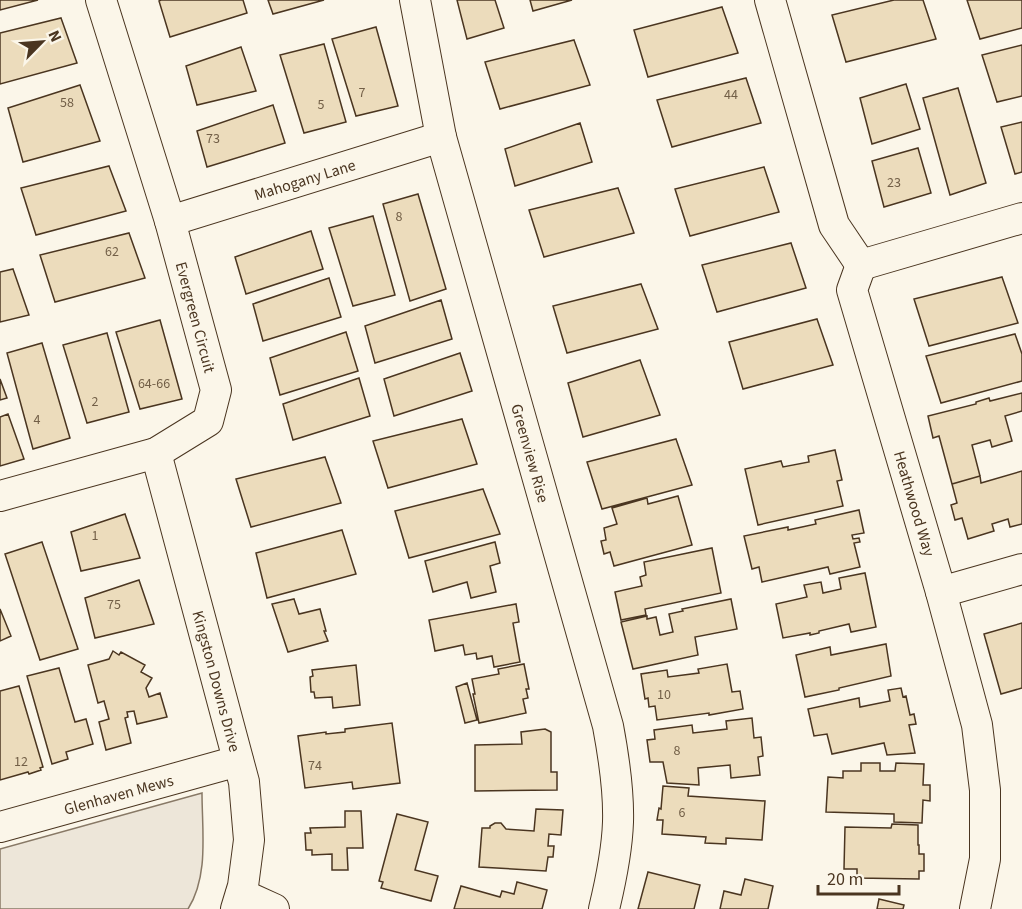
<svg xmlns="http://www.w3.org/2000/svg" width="1022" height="909" font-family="'Source Sans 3',sans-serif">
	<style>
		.green { fill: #ede6d9; stroke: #887966; stroke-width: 1.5 }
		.building { fill: #ecdcbc; stroke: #4a3520; stroke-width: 1.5 }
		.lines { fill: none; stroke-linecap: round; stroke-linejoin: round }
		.minor-casing { stroke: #4a3520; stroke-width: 32 }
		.minor { stroke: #fbf6e9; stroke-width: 30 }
		.labels { text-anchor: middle; stroke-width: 4.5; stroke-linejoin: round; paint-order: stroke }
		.number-label { font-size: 14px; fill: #725f47 }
		.street-label { font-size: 16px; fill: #4a3520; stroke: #fbf6e9 }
	</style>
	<rect width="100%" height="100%" fill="#fbf6e9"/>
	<path class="green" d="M202,793C202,831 209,876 188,909H0V849Z"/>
	<path class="building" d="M0,0H38L0,10Z
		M161,0H243L247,13L170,37L159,1Z
		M268,0H324L273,14Z
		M457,0H495L504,28L467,39Z
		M530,0H572L533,11Z
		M894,0H923L936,39L846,62L832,15Z
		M967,0H1022V28L980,39Z
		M722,7L738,53L648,77L634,30Z
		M61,18L77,63L0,84V33Z
		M376,27L398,106L356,116L332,39Z
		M574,40L590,85L500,109L485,62Z
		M324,44L346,122L304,133L280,55Z
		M1022,45V96L997,102L982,55Z
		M241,47L256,91L197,105L186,66Z
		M746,78L761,123L672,147L657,100Z
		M906,84L920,129L872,144L860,98Z
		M80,85L100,141L23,162L8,108Z
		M958,88L986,183L950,195L923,98Z
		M273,105L285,143L207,167L197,131Z
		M1022,122V172L1015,174L1001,127Z
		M580,123L592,162L515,186L505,149Z
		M918,148L931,193L884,207L872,161Z
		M109,166L126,211L36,235L21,188Z
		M764,167L779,212L690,236L675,189Z
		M618,188L634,233L544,257L529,210Z
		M418,194L446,289L410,301L383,204Z
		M373,216L395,295L353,306L329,228Z
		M311,231L323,269L246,294L235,257Z
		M129,233L145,278L55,302L40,255Z
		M791,243L806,288L717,312L702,265Z
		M13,269L29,315L0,322V272Z
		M1002,277L1018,323L929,346L914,299Z
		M329,278L341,317L263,341L253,304Z
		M641,284L658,329L567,353L553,306Z
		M441,300L452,339L375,363L365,326Z
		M817,319L833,365L743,389L729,342Z
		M160,320L182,399L140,409L116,332Z
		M346,332L358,371L280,395L270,358Z
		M107,333L129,412L87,423L63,345Z
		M1015,334L1022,354V381L941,403L926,356Z
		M42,343L70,438L33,449L7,353Z
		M460,353L472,391L394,416L384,379Z
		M640,360L660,415L583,437L568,383Z
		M359,378L370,416L293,440L283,404Z
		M0,379L7,398L0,400Z
		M1022,393V411L1005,416L1012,441L992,447L990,440L972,445L980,476L952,484L939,436L933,438L928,416L976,404V402L989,398L990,401Z
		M8,414L24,459L0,466V417Z
		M462,419L477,464L388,488L373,441Z
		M676,439L692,485L602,509L587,462Z
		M835,450L842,480L837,481L843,506L758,525L745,469L781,461L783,467L809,462L808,456Z
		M325,457L341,503L251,527L236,479Z
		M1022,471V524L1010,527L1008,519L992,524L994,531L968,539L962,518L955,520L951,505L957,503L952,484L980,476L981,483Z
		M483,489L500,534L409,558L395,511Z
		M678,496L692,545L614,566L610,552L604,554L601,541L606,540L604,528L617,524L612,508L647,498L648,504Z
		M859,510L864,533L852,535L853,539L859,538L860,542L854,543L860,567L830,574L828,567L762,582L759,567L752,569L744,536L788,527V530L816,524L815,520Z
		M125,514L140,558L81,571L71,532Z
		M342,530L356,574L267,598L256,553Z
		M42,542L78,649L40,660L5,554Z
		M495,542L500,563L490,566L496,592L471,598L467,582L433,592L425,561Z
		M712,548L721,593L645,609L646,615L621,620L615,592L642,586L640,577L646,575L644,562Z
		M865,573L876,627L851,632L849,624L819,631V633L810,635V633L783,638L776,604L807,597L804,585L821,582L823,593L841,589L839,578Z
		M139,580L154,624L95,638L85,598Z
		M294,599L299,614L320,609L326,631H324L328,641L288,652L272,604Z
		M731,599L737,629L695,637L698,655L633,669L621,622L647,616V619L656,617L660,635L673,632L669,614L683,611L682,609Z
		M516,604L519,622L513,623L520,662L494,667L492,656L477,659L476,653L465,655L463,645L435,651L429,620Z
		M0,609L11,636L0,641Z
		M1022,623V688L1001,694L984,634Z
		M886,644L891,676L839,688V690L805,697L796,655L830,647L831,655Z
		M113,651L119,655L121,652L145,665L141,672L152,678L146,688L149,697L160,693L167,717L137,724L134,711L127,712L128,717L125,718L131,743L106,750L99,722L109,719L104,701L98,703L88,665L109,659Z
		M524,664L529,689H526L528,698L523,699L526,713L479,723L473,694H475L472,679L499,674L498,669Z
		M727,664L732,692L740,691L743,709L709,715V713L657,720L655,706L649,707L648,698L645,699L641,674L667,670L668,677L699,673L698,669Z
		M356,665L360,705L333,708L332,697L315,698L314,692H311L310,677L313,676L312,670Z
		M59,668L75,722L86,719L93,744L66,752L68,759L52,764L27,676Z
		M467,683L477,720L465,723L456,687Z
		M19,686L43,767L40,768L41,770L29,774L28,772L0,780V691Z
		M901,688L903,697L906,696L910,715L914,714L916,724L909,725L915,753L887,755L884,743L832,754L827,734L814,736L808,709L859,698L860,707L890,701L888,690Z
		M752,718L754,738L761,737L763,756L758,757L760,775L731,778L730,765L698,768L699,785L667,783L663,762H650L647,740L655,739L654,730L692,725L693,733L727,729L726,721Z
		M392,723L400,783L353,789L352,782L305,788L298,736L326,732V734L345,732V729Z
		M545,729L551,732V772H557V790L475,791V745L522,744L521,732Z
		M861,763H880V771H895L896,763L924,764L923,785H930V801L923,800L922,823L894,822V814L826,812L828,777L843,778V771H861Z
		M663,786L689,788L688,796L765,801L762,840L726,838V844L705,843L706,837L662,834L663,820H657L659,808L661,809Z
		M536,809L563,810L561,835L549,834L548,846H554L553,857H548L546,871L479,867L482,828H490V826L495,823H501L506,829L534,831Z
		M345,811H361L363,848H347L348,870H332V854L312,855V850H306L305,833H311L310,828L345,827Z
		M397,814L428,822L415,870L438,876L431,901L381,888L383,882L379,881Z
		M892,824L918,825V845H919V854H924V871H919V879L857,878V869H844L845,827L891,828Z
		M648,872L700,885L694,909H638Z
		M745,879L773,886L768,909H720L724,891L741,895Z
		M517,882L547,890L542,909H454L461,886L500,897L502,891L514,894Z
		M879,899L904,905L903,909H877Z"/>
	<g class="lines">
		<g class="minor-casing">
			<g id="minor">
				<path id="s1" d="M415,0L441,137L608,726C614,758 619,790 618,822C617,852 611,880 604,909"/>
				<path d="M770,0L834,225L861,265"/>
				<path id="s2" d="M170,221L441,137"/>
				<path id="s3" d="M861,265L852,290L941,592L977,725L985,790V859L975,909"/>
				<path d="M861,265L1022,218"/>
				<path id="s4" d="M156,453L244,782L249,840L243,886L236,909"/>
				<path d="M0,496L156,453L208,421L216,390L170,221L101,0"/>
				<path d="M941,592L1022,569"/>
				<path id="s5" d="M0,827L238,761"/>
				<path d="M241,894L274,909"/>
			</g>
		</g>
		<use href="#minor" class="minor"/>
	</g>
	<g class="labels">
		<g class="number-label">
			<text x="362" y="97">7</text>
			<text x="731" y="99">44</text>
			<text x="67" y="107">58</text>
			<text x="321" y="109">5</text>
			<text x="213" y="143">73</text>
			<text x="894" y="187">23</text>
			<text x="399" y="221">8</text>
			<text x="112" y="256">62</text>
			<text x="154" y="388">64-66</text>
			<text x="95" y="406">2</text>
			<text x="37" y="424">4</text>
			<text x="95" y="540">1</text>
			<text x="114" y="609">75</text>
			<text x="664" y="699">10</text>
			<text x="677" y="755">8</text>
			<text x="21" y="766">12</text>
			<text x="315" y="770">74</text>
			<text x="682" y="817">6</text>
		</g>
		<g class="street-label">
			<text dy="6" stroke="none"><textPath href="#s2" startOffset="141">Mahogany Lane</textPath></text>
			<text transform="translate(196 317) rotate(75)" y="6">Evergreen Circuit</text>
			<text dy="6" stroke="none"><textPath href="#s1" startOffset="468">Greenview Rise</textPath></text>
			<text dy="6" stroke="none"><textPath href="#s3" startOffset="249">Heathwood Way</textPath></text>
			<text dy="6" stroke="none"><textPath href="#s4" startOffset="236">Kingston Downs Drive</textPath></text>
			<text dy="6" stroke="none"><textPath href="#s5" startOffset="123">Glenhaven Mews</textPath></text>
		</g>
	</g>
	<g transform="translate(42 42) rotate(65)" stroke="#fbf6e9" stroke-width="4.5" paint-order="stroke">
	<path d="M0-4.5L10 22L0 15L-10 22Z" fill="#4a3520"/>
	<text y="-9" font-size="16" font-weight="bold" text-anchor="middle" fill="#4a3520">N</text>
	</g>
	<path d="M818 885v9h81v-9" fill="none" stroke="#4a3520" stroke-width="3"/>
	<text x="827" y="885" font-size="18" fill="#4a3520" stroke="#fbf6e9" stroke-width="4.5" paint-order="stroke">20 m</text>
</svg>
